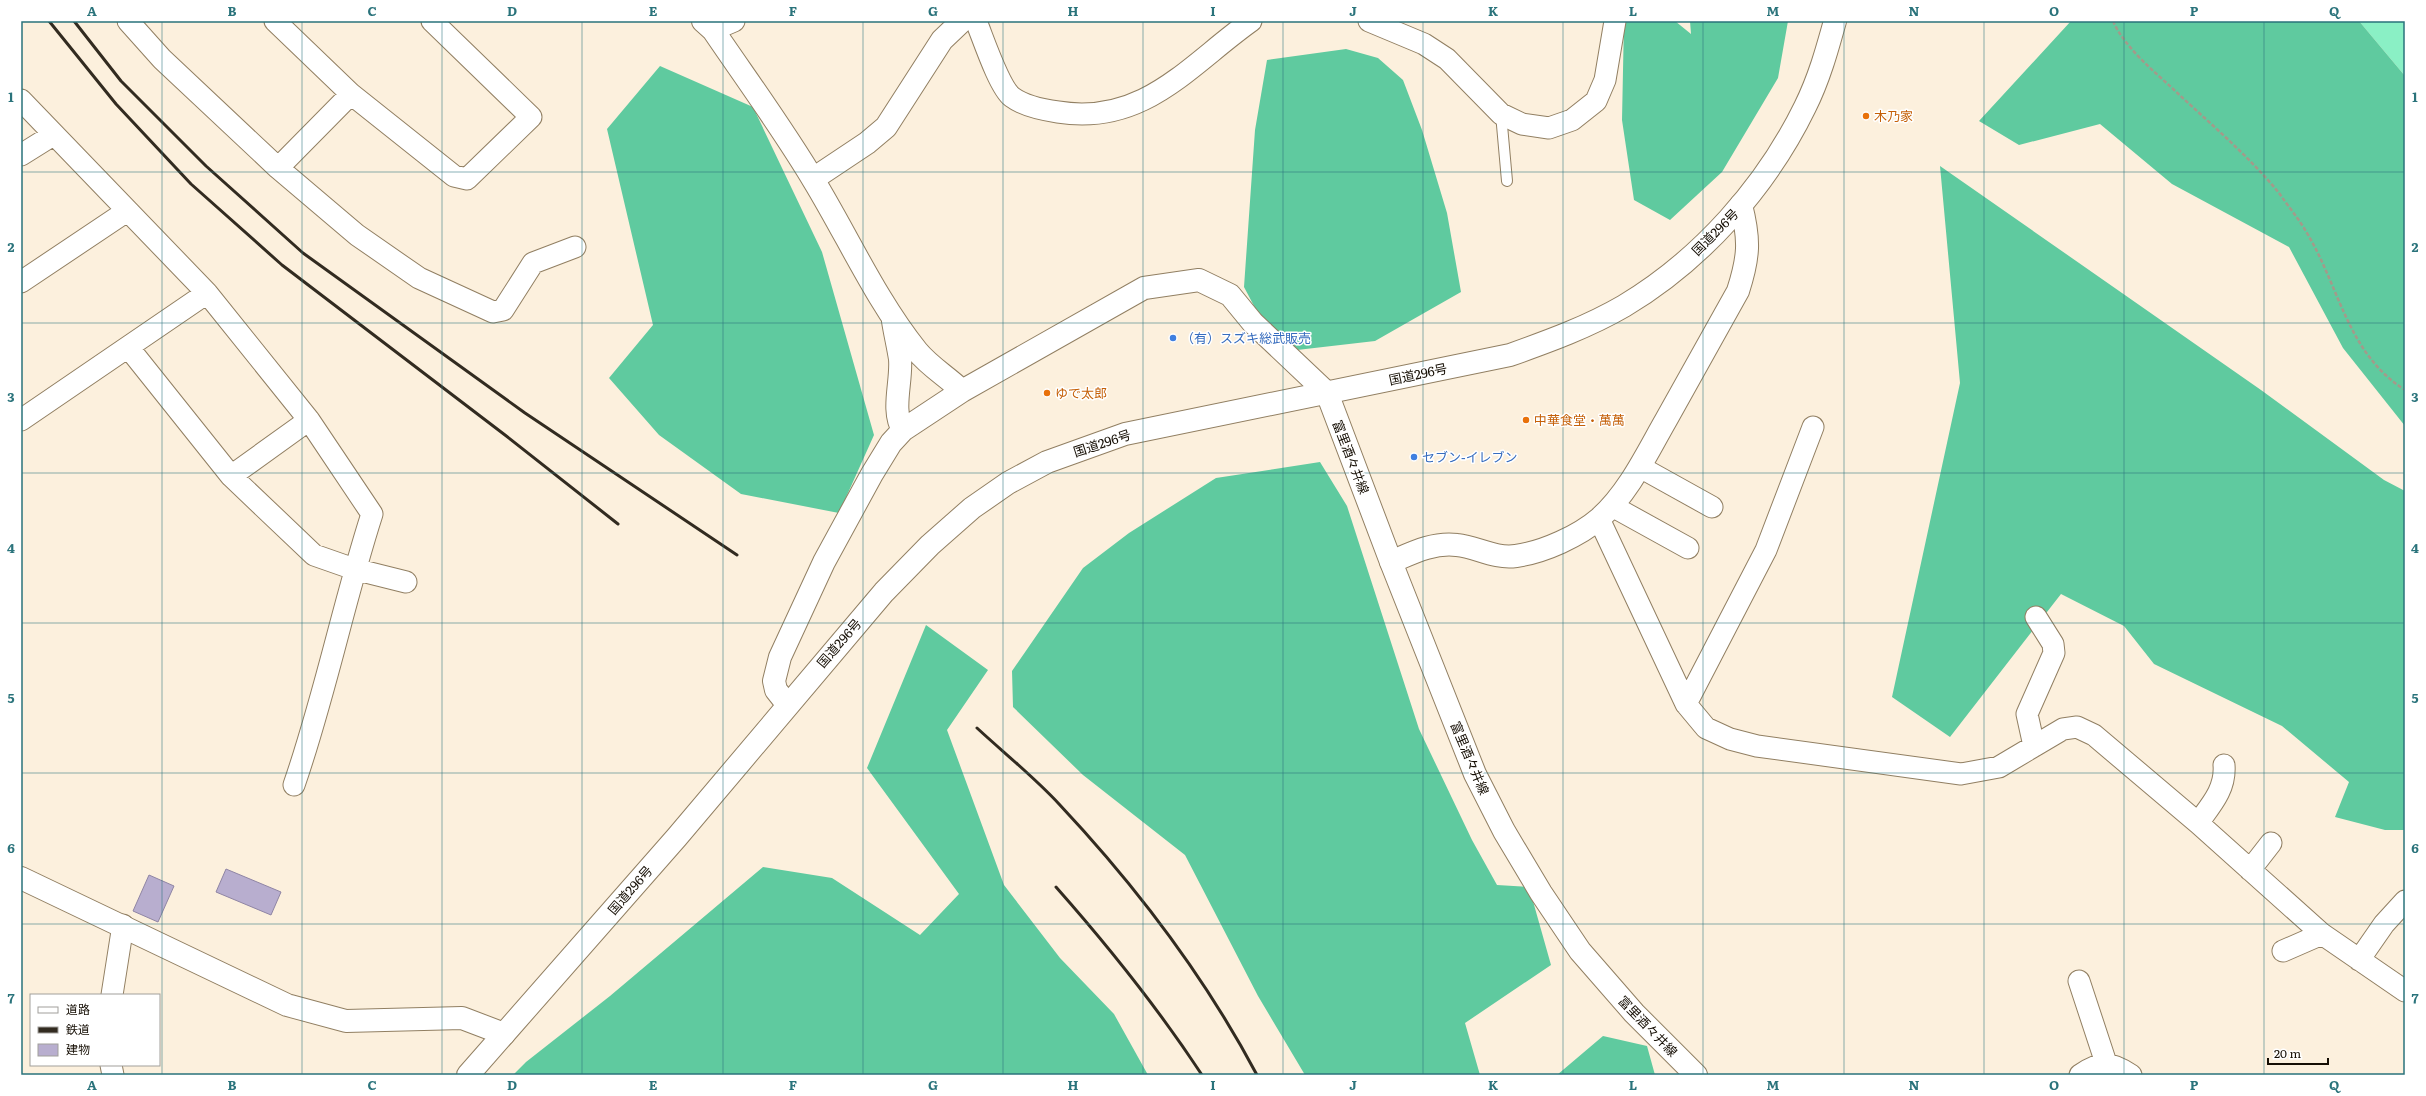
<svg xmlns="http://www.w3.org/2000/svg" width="2426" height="1096" font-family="Literata,'Noto Sans JP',serif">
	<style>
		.green { fill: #8af0c5 }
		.forest { fill: #5fca9f }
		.building { fill: #b8aecf; stroke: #8f85a4 }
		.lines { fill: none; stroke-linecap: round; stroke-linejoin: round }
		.service-casing { stroke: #917f62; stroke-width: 12 }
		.minor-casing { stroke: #917f62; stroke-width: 23 }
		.tertiary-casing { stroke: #917f62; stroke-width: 24 }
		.primary-casing { stroke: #917f62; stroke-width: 24 }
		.trunk-casing { stroke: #917f62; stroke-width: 24 }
		.path { stroke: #a49a8a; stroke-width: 2.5; stroke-dasharray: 4 2; stroke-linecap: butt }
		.service { stroke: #fff; stroke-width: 10 }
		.minor { stroke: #fff; stroke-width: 21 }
		.tertiary { stroke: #fff; stroke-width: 22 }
		.primary { stroke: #fff; stroke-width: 22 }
		.trunk { stroke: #fff; stroke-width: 22 }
		.rail { stroke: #322b20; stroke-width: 3 }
		.grid { fill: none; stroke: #2a737b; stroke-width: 1; stroke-opacity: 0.55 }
		.food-dot { fill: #e8710a; stroke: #fff; stroke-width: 1.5 }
		.shop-dot { fill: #3f7fe0; stroke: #fff; stroke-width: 1.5 }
		.labels { text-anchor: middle; stroke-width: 3; stroke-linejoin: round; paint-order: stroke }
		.food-label { font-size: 13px; fill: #c56008; stroke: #fff; text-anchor: start }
		.street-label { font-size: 13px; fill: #150e04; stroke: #fff }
		.shop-label { font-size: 13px; fill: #366cbe; stroke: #fff; text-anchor: start }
		.neatline { fill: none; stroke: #2a737b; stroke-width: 1.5 }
		.grid-label { font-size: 13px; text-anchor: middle; font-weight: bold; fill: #2a737b }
	</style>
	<rect width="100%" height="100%" fill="#fcf0dd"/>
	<path class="green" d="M2359,21H2405V76Z"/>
	<path class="forest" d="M1624,21H1675L1691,34L1690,21H1788L1778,78L1722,172L1670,220L1634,200L1622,120Z
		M2071,21H2359L2405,76V426L2343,348L2289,247L2172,184L2100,124L2019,145L1979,121Z
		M1346,49L1378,58L1403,80L1422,130L1447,213L1461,292L1375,341L1297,350L1263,323L1244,287L1255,130L1267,60Z
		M660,66L753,107L822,252L874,435L839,513L741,494L659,435L609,378L653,325L607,129Z
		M1940,166L2261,390L2384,480L2405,491V830H2385L2335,817L2349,782L2282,726L2154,664L2124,626L2061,594L1950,737L1892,697L1960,383Z
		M1320,462L1347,506L1419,729L1472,840L1497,885L1529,887L1551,965L1465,1023L1480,1075H1305L1258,996L1185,855L1083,775L1013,707L1012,671L1083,568L1129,533L1216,478Z
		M926,625L988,670L947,730L1004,885L1060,958L1114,1014L1148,1075H513L526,1062L610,996L763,867L832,878L920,935L959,894L867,768Z
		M1603,1036L1647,1046L1655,1075H1557Z"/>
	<path class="building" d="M226,869L281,892L271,915L216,892Z
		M149,875L174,886L158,922L133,911Z"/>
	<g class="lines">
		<g class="service-casing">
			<path id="service" d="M1501,114L1507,181"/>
		</g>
		<g class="minor-casing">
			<path id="minor" d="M128,21L162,59L278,168L357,235L419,278L493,312L503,310L533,263L575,247
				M275,21L351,94L454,176L467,179L531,117L432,21
				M976,21C983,38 999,87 1012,97C1024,106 1044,110 1058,112C1144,126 1189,65 1251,21
				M1369,21L1424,44L1447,59L1501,114L1522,124L1549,128L1572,120L1596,101L1605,80L1615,21
				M713,30L734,21
				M21,100L207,293L309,420L372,514C343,604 325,696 294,785
				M21,155L53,135
				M278,168L351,94
				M21,282L127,211
				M128,347L231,476L314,555L354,569L406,582
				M21,420L207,293
				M1640,467L1712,507
				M231,476L309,420
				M1612,506L1688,548
				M1599,519L1686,704L1706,728L1730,739L1757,746L1961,774L1999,767L2063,729L2077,727L2094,735L2198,823L2322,934L2405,991
				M1686,704L1766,550L1813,427
				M2034,746L2027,714L2054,653L2053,644L2036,617
				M2198,823C2211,805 2226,789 2224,765
				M2250,870L2271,843
				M2283,951L2322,934
				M2359,960L2384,924L2405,901
				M2079,981L2106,1063
				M112,995L123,925
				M111,1065L113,1075
				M2080,1075C2100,1061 2110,1061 2131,1075"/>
		</g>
		<g class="tertiary-casing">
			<path id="tertiary" d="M703,21L713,30C747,80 783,129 814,181C848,237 876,300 917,351C930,367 948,377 962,391
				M813,179L867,143L886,127L942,40L962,21
				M893,321C895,334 898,346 900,359C902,382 891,410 903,430
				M1391,562C1412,553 1433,542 1457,545C1477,547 1494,559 1516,556C1544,552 1579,536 1600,518C1629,492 1647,453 1666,420C1690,377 1714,334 1738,291C1749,257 1750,240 1741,205
				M787,704L776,690L774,681L780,657L824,562L872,474L891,443L903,430L962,391L1144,288L1199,280L1230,295L1253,323L1327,393
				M21,878L287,1005L346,1021L462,1018L504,1034"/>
		</g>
		<g class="primary-casing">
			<path id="primary" d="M1327,393L1391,562L1475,774L1504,831L1541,893L1580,951L1634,1013L1696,1075"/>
		</g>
		<g class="trunk-casing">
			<path id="trunk" d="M468,1075L677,837L884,592L930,545L972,508L1008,483L1047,462L1125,434L1510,355C1549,341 1588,327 1624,306C1701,260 1766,187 1805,107C1819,79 1827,50 1835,21"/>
		</g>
		<path class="path" d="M2113,21C2124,46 2150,68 2171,87C2207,121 2247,154 2279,193C2288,206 2299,219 2307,233C2340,288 2347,353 2405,390"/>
		<use href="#service" class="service"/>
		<use href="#minor" class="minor"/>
		<use href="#tertiary" class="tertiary"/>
		<use href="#primary" class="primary"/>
		<use href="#trunk" class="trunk"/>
		<path class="rail" d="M49,21L116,104L191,184L282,265L505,435L618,524
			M74,21L121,81L206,166L303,253L525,413L737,555
			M977,728C1004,753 1034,777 1059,804C1135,885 1205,977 1257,1075
			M1056,887C1109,947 1158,1008 1202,1075"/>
	</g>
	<path class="grid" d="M162,21V1075M302,21V1075M442,21V1075M582,21V1075M723,21V1075M863,21V1075M1003,21V1075M1143,21V1075M1283,21V1075M1423,21V1075M1563,21V1075M1703,21V1075M1844,21V1075M1984,21V1075M2124,21V1075M2264,21V1075M21,172H2405M21,323H2405M21,473H2405M21,623H2405M21,773H2405M21,924H2405"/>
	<g class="food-dot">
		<circle cx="1866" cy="116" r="4"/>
		<circle cx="1047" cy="393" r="4"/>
		<circle cx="1526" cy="420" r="4"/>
	</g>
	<g class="shop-dot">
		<circle cx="1173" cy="338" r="4"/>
		<circle cx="1414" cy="457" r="4"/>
	</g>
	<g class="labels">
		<g class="food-label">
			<text x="1874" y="121">木乃家</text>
			<text x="1055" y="398">ゆで太郎</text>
			<text x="1534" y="425">中華食堂・萬萬</text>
		</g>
		<g class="street-label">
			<text transform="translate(1715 232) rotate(-45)" y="5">国道296号</text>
			<text transform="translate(1418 374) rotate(-12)" y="5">国道296号</text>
			<text transform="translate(1102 443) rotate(-18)" y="5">国道296号</text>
			<text transform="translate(1351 457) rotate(69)" y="5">富里酒々井線</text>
			<text transform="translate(839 643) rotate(-49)" y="5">国道296号</text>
			<text transform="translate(1470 758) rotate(67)" y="5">富里酒々井線</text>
			<text transform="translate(630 890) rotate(-49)" y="5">国道296号</text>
			<text transform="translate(1648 1026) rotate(46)" y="5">富里酒々井線</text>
		</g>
		<g class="shop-label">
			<text x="1181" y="343">（有）スズキ総武販売</text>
			<text x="1422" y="462">セブン-イレブン</text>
		</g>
	</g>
	<rect width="2426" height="1096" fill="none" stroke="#ffffff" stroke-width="44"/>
	<rect x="30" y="994" width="130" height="72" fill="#ffffff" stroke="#a19f9b"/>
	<rect x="38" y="1007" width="20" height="6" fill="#ffffff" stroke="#a19f9b"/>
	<text x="66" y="1014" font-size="12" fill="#150e04">道路</text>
	<rect x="38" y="1027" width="20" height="6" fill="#322b20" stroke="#a19f9b"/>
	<text x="66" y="1034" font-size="12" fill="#150e04">鉄道</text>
	<rect x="38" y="1044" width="20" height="12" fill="#b8aecf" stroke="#a19f9b"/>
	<text x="66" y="1054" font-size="12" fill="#150e04">建物</text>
	<path d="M2268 1058v6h60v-6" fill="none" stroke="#150e04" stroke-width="2"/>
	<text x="2274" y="1058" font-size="12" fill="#150e04" stroke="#ffffff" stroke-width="3" paint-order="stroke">20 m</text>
	<rect x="22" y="22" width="2382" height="1052" class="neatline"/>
	<g class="grid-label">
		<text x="92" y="16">A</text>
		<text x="232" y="16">B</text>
		<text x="372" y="16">C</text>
		<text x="512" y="16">D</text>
		<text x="653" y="16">E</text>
		<text x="793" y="16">F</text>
		<text x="933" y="16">G</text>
		<text x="1073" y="16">H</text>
		<text x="1213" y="16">I</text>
		<text x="1353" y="16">J</text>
		<text x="1493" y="16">K</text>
		<text x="1633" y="16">L</text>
		<text x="1773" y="16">M</text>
		<text x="1914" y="16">N</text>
		<text x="2054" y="16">O</text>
		<text x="2194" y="16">P</text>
		<text x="2334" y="16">Q</text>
		<text x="11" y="102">1</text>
		<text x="2415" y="102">1</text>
		<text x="11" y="252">2</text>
		<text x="2415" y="252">2</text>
		<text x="11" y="402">3</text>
		<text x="2415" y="402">3</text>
		<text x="11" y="553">4</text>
		<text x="2415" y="553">4</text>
		<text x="11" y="703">5</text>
		<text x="2415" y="703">5</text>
		<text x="11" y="853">6</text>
		<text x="2415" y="853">6</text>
		<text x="11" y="1003">7</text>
		<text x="2415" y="1003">7</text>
		<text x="92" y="1090">A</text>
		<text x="232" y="1090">B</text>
		<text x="372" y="1090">C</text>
		<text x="512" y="1090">D</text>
		<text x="653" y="1090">E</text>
		<text x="793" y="1090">F</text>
		<text x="933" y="1090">G</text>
		<text x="1073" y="1090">H</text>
		<text x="1213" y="1090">I</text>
		<text x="1353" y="1090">J</text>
		<text x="1493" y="1090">K</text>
		<text x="1633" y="1090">L</text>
		<text x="1773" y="1090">M</text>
		<text x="1914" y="1090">N</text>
		<text x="2054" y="1090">O</text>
		<text x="2194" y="1090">P</text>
		<text x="2334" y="1090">Q</text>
	</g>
</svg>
